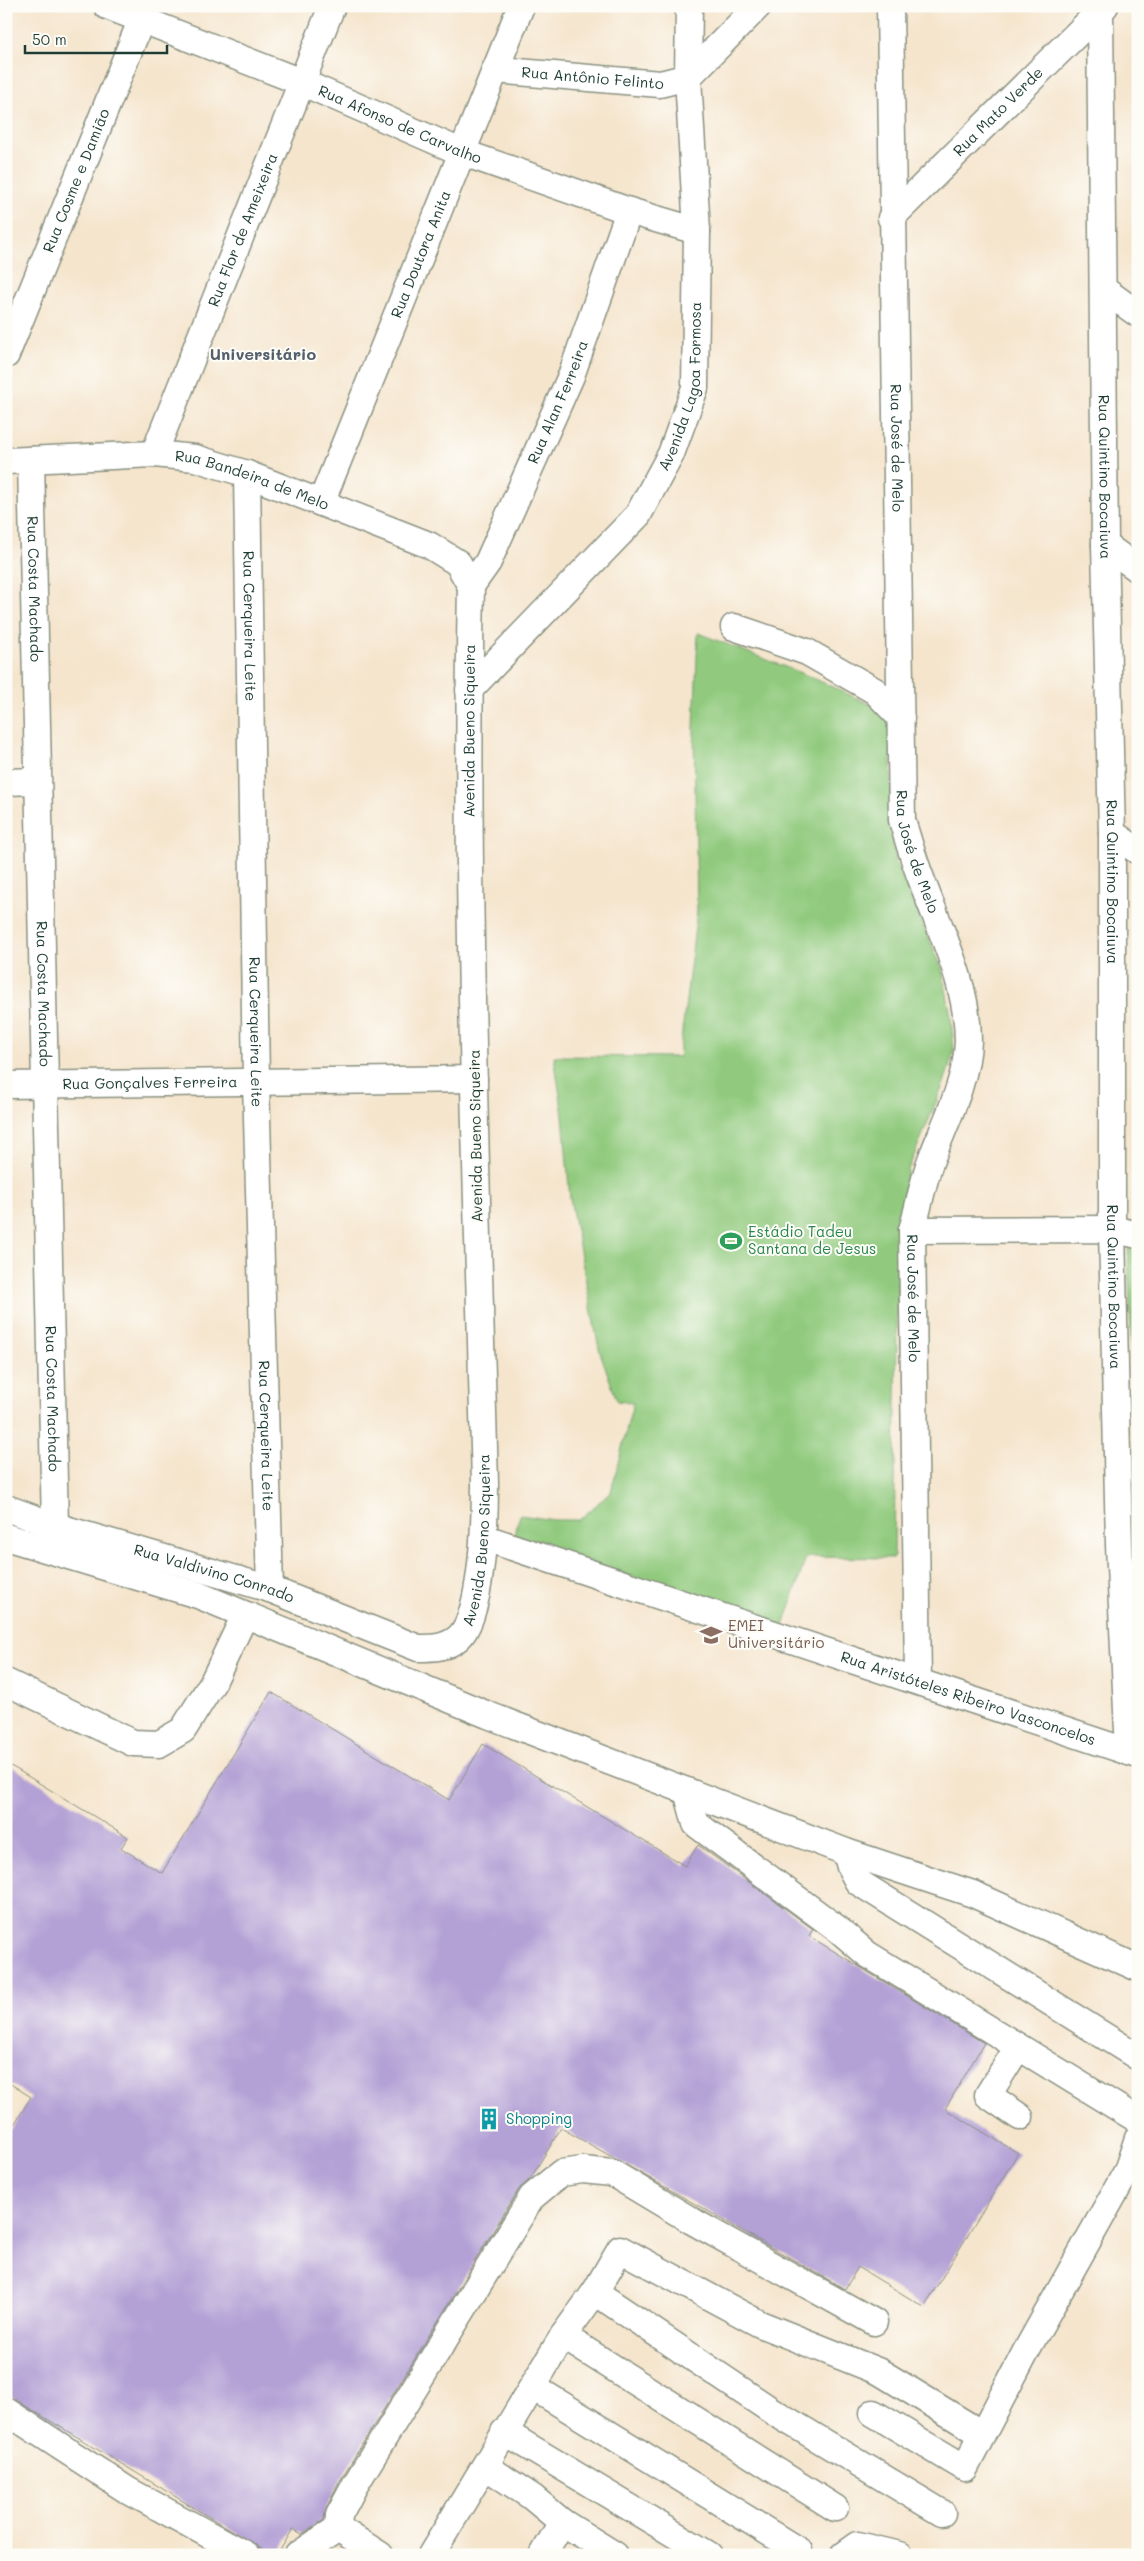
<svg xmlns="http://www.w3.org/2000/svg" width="1144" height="2561" font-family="Mali,sans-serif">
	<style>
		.green { fill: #91ca7e; stroke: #588459 }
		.building { fill: #b3a0d5 }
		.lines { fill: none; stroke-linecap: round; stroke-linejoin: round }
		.minor-casing { stroke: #8a9180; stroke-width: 29 }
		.minor { stroke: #fff; stroke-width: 26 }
		.labels { text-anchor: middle; stroke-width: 4; stroke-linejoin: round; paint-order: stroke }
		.street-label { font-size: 15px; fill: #1f3d34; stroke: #fdfcf7 }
		.leisure-label { font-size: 15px; fill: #27864d; stroke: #fdfcf7; text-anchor: start }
		.education-label { font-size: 15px; fill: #785e54; stroke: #fdfcf7; text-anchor: start }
		.culture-label { font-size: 15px; fill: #0d838f; stroke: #fdfcf7; text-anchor: start }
		.neighbourhood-label { font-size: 16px; font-weight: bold; fill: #53606c; stroke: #fdfcf7 }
	</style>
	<rect width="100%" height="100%" fill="#fdfcf7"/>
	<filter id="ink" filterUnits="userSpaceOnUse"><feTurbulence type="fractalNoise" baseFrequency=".02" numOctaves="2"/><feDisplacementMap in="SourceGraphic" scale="10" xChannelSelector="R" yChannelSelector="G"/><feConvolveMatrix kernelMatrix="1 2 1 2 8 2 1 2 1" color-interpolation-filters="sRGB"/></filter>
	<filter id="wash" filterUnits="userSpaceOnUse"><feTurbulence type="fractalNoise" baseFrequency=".0096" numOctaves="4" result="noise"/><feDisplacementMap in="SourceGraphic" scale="20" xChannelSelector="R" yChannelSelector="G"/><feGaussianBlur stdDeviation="1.12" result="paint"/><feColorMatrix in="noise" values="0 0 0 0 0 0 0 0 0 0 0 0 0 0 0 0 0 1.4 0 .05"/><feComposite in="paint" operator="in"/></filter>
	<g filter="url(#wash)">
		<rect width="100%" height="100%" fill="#f5e5cd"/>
		<path class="green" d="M698,633L811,677L891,714V828L896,863L942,968L951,1016L954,1051L944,1083L908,1170L901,1208L898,1249L894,1558L806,1557L784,1626L513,1538L520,1515L554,1520H579L611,1492L633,1403L617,1401L599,1349L570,1199L563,1116L554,1056L679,1057L697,911L694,728Z
			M1128,1248L1138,1253V1454L1135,1459Z"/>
		<g id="blocks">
			<path class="building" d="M271,1692L449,1800L483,1744L685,1866L698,1845L813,1929L809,1936L984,2043L945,2109L1018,2153L924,2307L858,2267L845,2289L561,2128L530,2179L519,2189L342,2477L326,2508L324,2520L302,2534L293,2529L277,2555H272L6,2394V2138L31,2097L6,2081V1763L128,1837L121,1848L162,1873Z"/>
		</g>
	</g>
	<g filter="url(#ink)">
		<use href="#blocks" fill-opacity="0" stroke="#8a9180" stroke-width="1"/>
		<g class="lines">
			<g class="minor-casing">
				<g id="minor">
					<path id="s1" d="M107,6L301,82L461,152L629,211L697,231"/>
					<path id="s2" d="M890,6L902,820C908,840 914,861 922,881C941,933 968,984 968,1041C967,1080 946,1121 932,1157C923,1180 919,1206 912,1230L918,1681"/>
					<path id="s3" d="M1100,12L1105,545L1112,833V1229L1119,1545L1129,1752"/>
					<path id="s4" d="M495,70L660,84L688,77L758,6"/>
					<path id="s5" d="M891,218L1105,6"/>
					<path d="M1103,289L1138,314"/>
					<path id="s6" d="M6,355L147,6"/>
					<path id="s7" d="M154,454L332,6"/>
					<path id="s8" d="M31,460L55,1526"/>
					<path id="s9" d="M6,461L154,454L195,458L247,474L429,545L458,563L471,586"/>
					<path id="s10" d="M247,474L256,1082L270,1589"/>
					<path id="s11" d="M321,503L521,6"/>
					<path d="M1105,545L1138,569"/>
					<path id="s12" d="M471,586L488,562L571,376L629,211"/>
					<path d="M734,627L807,652L875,691L901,718"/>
					<path id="s13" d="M469,690L638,515L671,454L695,388L697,231L688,77L689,6"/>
					<path d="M6,782L37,781"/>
					<path d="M1112,833L1138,851"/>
					<path id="s14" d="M6,1085L474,1079"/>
					<path d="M912,1230L1112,1229L1138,1235"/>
					<path id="s15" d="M6,1508L55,1526L270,1589L418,1648C433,1648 446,1648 458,1638C483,1618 485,1515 485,1484C477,1185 465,885 471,586"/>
					<path d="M6,1537L198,1595L488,1715L846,1852L973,1894L1138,1968"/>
					<path id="s16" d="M485,1538L1138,1755"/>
					<path d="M6,1682L133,1743L159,1744L183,1730L213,1682L245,1615"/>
					<path d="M687,1791L696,1824L839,1930L867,1954L1138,2120"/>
					<path d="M846,1852L850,1867L858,1882L1138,2057"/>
					<path d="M1018,2047L988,2095L1020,2117"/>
					<path d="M595,2292L772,2411L942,2513"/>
					<path d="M563,2336L835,2508"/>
					<path d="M533,2387L799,2551"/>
					<path d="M6,2411L127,2490L246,2555"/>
					<path d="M873,2413L965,2468L1026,2351L1127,2171L1138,2138"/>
					<path d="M504,2432L709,2555"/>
					<path d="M485,2466L532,2497L562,2522L615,2555"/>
					<path d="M298,2555L338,2528"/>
					<path d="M380,2555L338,2528L339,2515L355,2485L532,2197L561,2173L583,2170L612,2173L692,2221L874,2322"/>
					<path d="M431,2555L563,2336L595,2292L620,2249L760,2324L880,2372L982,2434"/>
					<path d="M543,2555L562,2522"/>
					<path d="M844,2555L858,2545L900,2555"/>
				</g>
			</g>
			<use href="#minor" class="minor"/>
		</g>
	</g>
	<defs>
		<g id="stadium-bare" transform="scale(1.725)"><path d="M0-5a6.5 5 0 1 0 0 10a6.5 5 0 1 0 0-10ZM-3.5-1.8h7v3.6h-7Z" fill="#2e9e5b" stroke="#fdfcf7" stroke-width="2.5" paint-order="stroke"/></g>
		<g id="school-bare" transform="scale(1.725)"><path d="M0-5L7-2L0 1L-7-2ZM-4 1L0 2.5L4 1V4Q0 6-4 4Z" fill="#8d6e63" stroke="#fdfcf7" stroke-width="2.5" paint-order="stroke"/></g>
		<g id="building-bare" transform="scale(1.725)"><path d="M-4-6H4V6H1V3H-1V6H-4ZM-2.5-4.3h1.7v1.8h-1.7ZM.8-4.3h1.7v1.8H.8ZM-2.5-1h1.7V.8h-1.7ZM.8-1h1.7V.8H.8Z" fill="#0f9aa8" stroke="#fdfcf7" stroke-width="2.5" paint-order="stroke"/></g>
	</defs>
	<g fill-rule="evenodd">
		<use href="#stadium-bare" x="731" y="1241"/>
		<use href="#school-bare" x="711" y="1635"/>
		<use href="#building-bare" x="489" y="2119"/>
	</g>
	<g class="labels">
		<g class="street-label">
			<text dy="5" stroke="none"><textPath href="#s4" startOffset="98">Rua Antônio Felinto</textPath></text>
			<text dy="5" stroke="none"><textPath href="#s5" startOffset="151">Rua Mato Verde</textPath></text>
			<text dy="5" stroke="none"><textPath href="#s1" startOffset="316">Rua Afonso de Carvalho</textPath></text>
			<text dy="5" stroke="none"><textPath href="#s6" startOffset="188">Rua Cosme e Damião</textPath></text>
			<text dy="5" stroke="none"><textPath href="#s7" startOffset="241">Rua Flor de Ameixeira</textPath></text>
			<text dy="5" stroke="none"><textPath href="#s11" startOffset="268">Rua Doutora Anita</textPath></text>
			<text dy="5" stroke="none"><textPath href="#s13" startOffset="382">Avenida Lagoa Formosa</textPath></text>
			<text dy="5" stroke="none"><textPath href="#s12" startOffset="204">Rua Alan Ferreira</textPath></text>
			<text dy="5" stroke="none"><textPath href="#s2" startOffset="442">Rua José de Melo</textPath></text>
			<text dy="5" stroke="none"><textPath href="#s3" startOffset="465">Rua Quintino Bocaiuva</textPath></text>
			<text dy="5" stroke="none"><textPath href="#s9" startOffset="250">Rua Bandeira de Melo</textPath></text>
			<text dy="5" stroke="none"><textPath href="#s8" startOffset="129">Rua Costa Machado</textPath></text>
			<text dy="5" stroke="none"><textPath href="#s10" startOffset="152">Rua Cerqueira Leite</textPath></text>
			<text dy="5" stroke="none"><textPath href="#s15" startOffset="1390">Avenida Bueno Siqueira</textPath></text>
			<text dy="5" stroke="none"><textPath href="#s2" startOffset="848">Rua José de Melo</textPath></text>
			<text dy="5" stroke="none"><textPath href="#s3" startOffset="870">Rua Quintino Bocaiuva</textPath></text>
			<text dy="5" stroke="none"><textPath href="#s8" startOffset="534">Rua Costa Machado</textPath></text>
			<text dy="5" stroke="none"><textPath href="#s10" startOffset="558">Rua Cerqueira Leite</textPath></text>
			<text dy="5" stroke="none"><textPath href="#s14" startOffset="144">Rua Gonçalves Ferreira</textPath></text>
			<text transform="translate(476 1136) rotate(-91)" y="5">Avenida Bueno Siqueira</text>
			<text dy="5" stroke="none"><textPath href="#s3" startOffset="1275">Rua Quintino Bocaiuva</textPath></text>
			<text dy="5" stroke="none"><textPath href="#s2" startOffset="1312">Rua José de Melo</textPath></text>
			<text dy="5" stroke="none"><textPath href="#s8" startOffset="939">Rua Costa Machado</textPath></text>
			<text dy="5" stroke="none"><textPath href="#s10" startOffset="962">Rua Cerqueira Leite</textPath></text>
			<text dy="5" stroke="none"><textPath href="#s15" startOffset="580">Avenida Bueno Siqueira</textPath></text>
			<text dy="5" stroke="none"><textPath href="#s15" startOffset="218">Rua Valdivino Conrado</textPath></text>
			<text dy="5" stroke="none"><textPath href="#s16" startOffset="509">Rua Aristóteles Ribeiro Vasconcelos</textPath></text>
		</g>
		<g class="leisure-label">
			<text x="748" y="1237">Estádio Tadeu<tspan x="748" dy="17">Santana de Jesus</tspan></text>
		</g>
		<g class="education-label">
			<text x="728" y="1631">EMEI<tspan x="728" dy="17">Universitário</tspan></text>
		</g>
		<g class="culture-label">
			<text x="506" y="2124">Shopping</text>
		</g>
		<g class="neighbourhood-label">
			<text x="263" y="360">Universitário</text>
		</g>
	</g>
	<rect width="1144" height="2561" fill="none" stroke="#fdfcf7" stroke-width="25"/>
	<path d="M25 45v8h142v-8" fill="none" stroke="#1f3d34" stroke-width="2.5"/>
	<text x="32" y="45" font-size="15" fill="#1f3d34" stroke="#fdfcf7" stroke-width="4" paint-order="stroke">50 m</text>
</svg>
